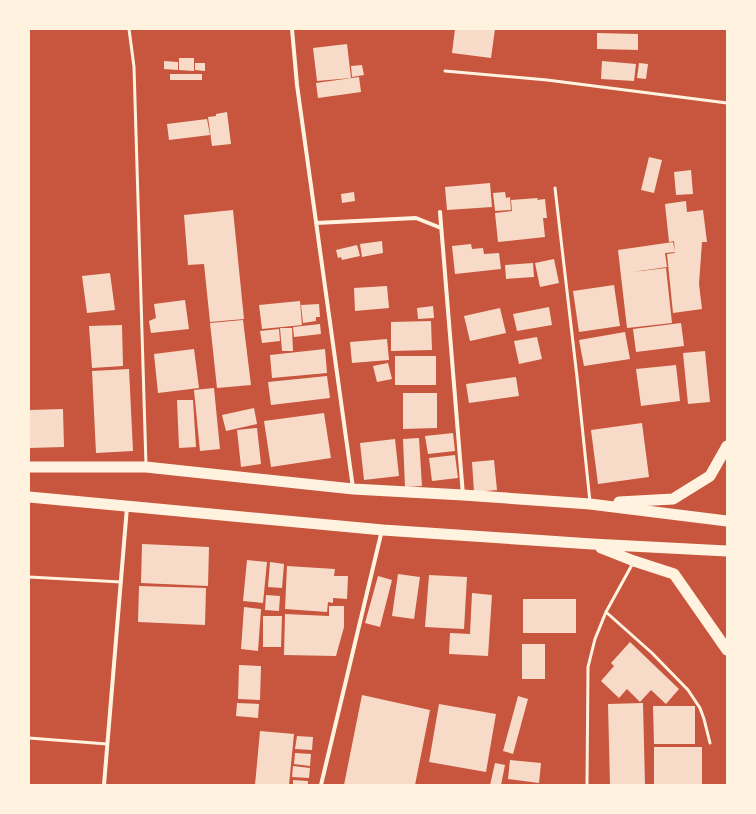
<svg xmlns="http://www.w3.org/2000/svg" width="756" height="814" font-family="'Work Sans',sans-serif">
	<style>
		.building { fill: #f7dbc8 }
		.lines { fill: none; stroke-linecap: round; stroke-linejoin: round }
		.service { stroke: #fff3e0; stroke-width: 3 }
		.minor { stroke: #fff3e0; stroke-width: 4 }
		.trunk { stroke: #fff3e0; stroke-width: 11 }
	</style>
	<rect width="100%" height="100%" fill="#c8553d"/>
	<path class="building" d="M455,29H495L491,58L452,53Z
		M597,33L638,34V50L597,49Z
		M347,44L351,78L317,81L313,48Z
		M179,58H194V71L179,70Z
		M164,61L178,62V70L164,69Z
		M602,61L636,64L634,81L601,79Z
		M195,63H205V71L195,70Z
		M639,63L648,64L646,79L637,78Z
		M362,65L364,75L352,77L351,66Z
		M170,74H202V80H170Z
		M359,77L361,92L318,98L316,83Z
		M227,112L231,144L212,146L208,117L216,116V114Z
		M207,119L210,135L169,140L167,124Z
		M649,157L662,160L654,193L641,190Z
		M691,170L693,194L676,195L674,172Z
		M490,183L492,207L447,210L445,187Z
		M354,192L355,201L342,203L341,194Z
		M505,192L506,198L510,197L511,210L495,211L493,193Z
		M538,198L537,200L545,199L547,218H543L545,237L498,242L495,213L512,211L511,200Z
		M686,201L687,212L703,210L707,242H702L699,284L702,309L673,313L667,254L675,253L674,241L669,242L665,204Z
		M233,210L244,319L210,322L204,264L188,265L184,215Z
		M382,241L383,253L362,257L360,244Z
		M673,242L675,252L665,253L667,267L632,272L666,268L672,323L627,328L618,250Z
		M471,244L472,249L483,248L484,254L499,253L501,269L455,274L452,246Z
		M357,245L360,256L342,260L341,257L338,258L336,250Z
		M554,259L559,283L540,287L535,263Z
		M533,263L534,277L506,279L505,265Z
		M110,273L115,310L87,313L82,276Z
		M614,285L620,326L579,332L573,291Z
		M387,286L389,308L355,311L354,288Z
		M185,300L189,329L151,333L149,321L156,318L154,304Z
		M300,301L302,325L262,329L259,305Z
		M319,304L320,317H316V321L303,323L301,305Z
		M433,306L434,318L418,319L417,308Z
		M549,307L552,325L517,331L513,314Z
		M500,308L506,333L470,341L464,316Z
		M243,320L251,385L217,388L210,323Z
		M431,321L432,350L391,351V322Z
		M681,323L684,346L636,352L633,329Z
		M320,324L321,334L294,337L293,327Z
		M122,325L123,366L92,368L89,326Z
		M280,328H292L293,351H282Z
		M279,329L280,341L262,343L260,331Z
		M625,332L630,359L584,366L579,340Z
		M537,337L542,359L519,364L514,341Z
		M387,339L389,360L352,363L350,342Z
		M194,349L199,388L158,393L154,354Z
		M325,349L327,373L272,378L270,355Z
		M705,351L710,402L688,404L683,353Z
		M395,356H436V385H395Z
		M388,363L392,379L377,382L373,366Z
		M676,365L680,401L641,406L636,369Z
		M129,369L133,451L96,453L92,371Z
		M327,376L330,398L271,405L268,382Z
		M516,377L519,396L469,403L466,384Z
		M214,388L220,449L200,451L194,390Z
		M403,393H437V428L403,429Z
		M177,400H193L196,447L179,448Z
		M254,408L257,424L226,431L222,415Z
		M63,409L64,447L29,448V410Z
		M324,413L331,458L271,467L264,421Z
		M642,423L649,477L598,484L591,430Z
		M257,428L261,464L241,467L237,430Z
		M453,433L455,451L428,454L425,436Z
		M419,438L422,486L405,487L403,439Z
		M395,439L399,476L364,480L360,443Z
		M455,455L458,478L432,481L429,458Z
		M494,460L497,490L474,492L472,462Z
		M142,544L209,547L208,586L141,583Z
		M247,560L267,562L263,603L243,601Z
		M270,562L284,564L282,588L268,587Z
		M287,566L335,569L334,576H348L347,599L333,598V603L328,602L327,612L285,609Z
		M398,574L420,577L414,619L392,616Z
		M429,575L467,577L464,629L425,627Z
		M378,576L392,580L380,627L365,623Z
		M139,586L206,588L205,625L138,622Z
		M472,593L492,595L488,656L449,654L450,633L470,634Z
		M266,595L280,596L279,611L265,610Z
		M523,599H576V633H523Z
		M329,606H344V627L336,656L284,655L285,614L329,616Z
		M244,607L261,609L258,651L241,649Z
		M263,616H282L281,647H263Z
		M630,642L679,689L666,704L651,690L640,702L627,689L619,698L601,681L614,666L611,663Z
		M522,644H545V679H522Z
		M239,665L261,666L260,700L238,699Z
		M362,695L430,710L415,785H344Z
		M518,696L528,699L513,754L503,751Z
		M237,703L259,704L258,718L236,716Z
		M643,703L645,785H610L608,704Z
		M439,704L496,714L486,772L429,762Z
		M653,706H695V744H654Z
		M260,731L294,734L289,785H255Z
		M297,736L313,737L312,750L295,749Z
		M654,747H702V785H654Z
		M295,753L311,754L310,766L294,764Z
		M510,760L541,763L539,783L508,779Z
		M495,763L505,765L501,785H490Z
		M293,766L310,768L309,778L292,777Z
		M293,780L308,781V785H293Z"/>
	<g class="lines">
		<path class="service" d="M129,29L134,67L146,465
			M445,71L547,80L727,103
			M555,188L577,377L590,502
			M29,577L121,582
			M606,612L652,653L688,690L700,708L704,719L710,743
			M29,738L107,744
			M587,785L588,667L595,639L606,612L633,563"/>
		<path class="minor" d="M292,29L297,85L353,488
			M440,212L463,495
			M316,223L416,218L441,228
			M104,785L127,507
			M321,785L382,530"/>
		<path class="trunk" d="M29,467H146L353,489L463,495L590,504L727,521
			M29,497L383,530L592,544L727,551
			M619,502L673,499L710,476L727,446
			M601,548L634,561L674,574L727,650"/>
	</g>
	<rect width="756" height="814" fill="none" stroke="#fff3e0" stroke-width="60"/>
</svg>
